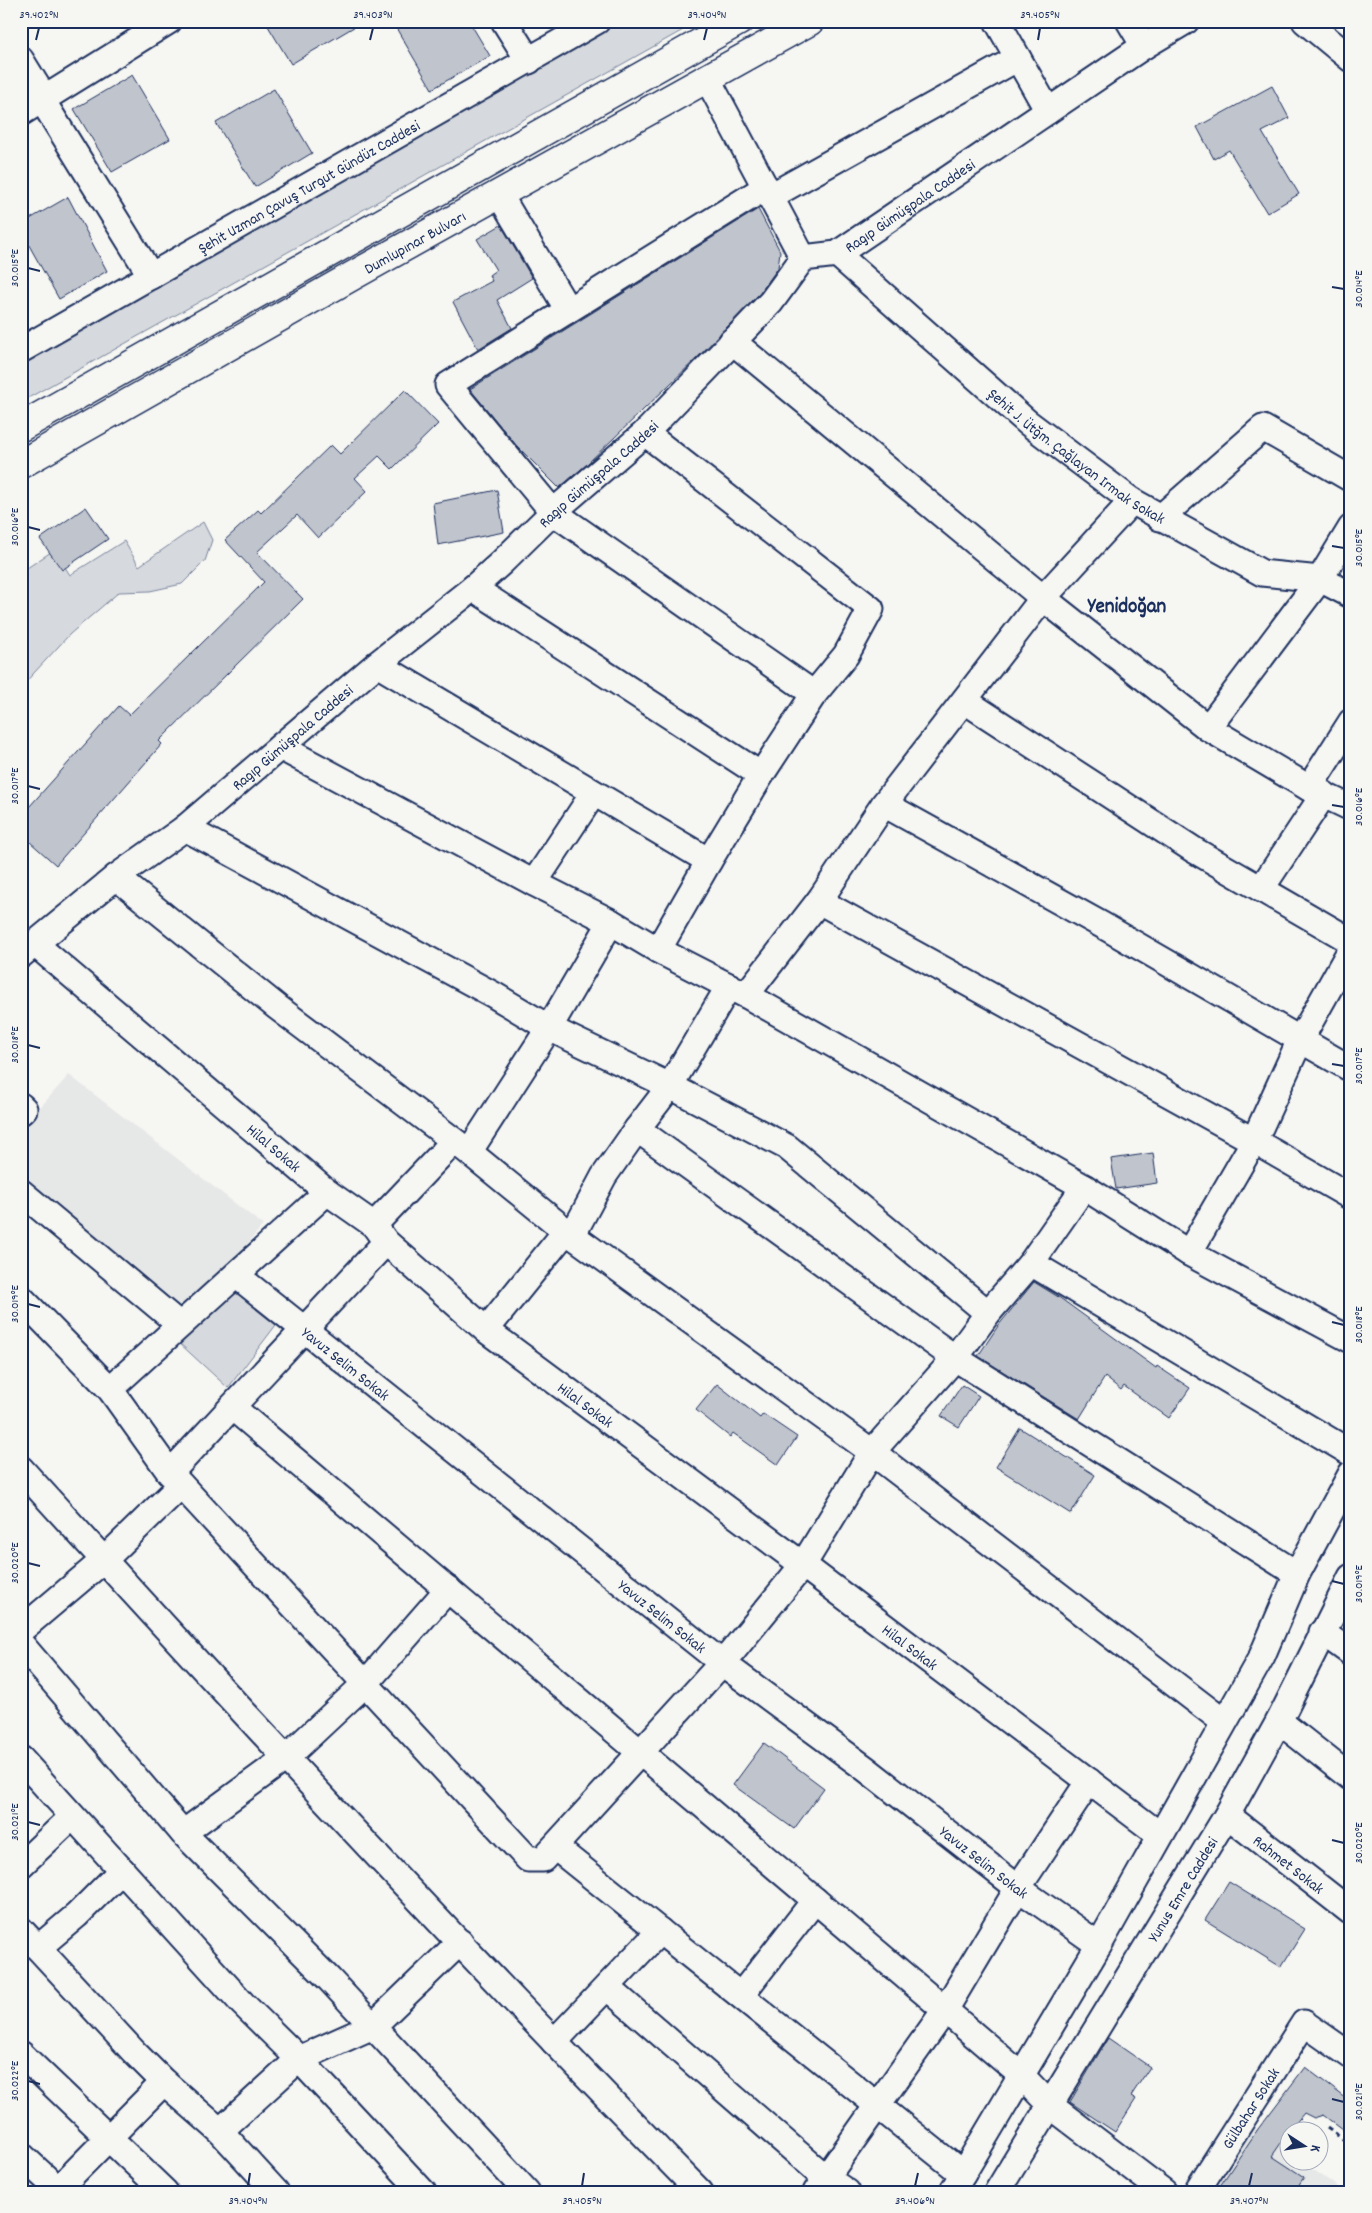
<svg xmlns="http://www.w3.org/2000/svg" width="1372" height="2213" font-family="Dekko,sans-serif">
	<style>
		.built { fill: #e6e7e7 }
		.green { fill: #d6d9dd; stroke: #78849e }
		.building { fill: #c0c4cd; stroke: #1b2f5e }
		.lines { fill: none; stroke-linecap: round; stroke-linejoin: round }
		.minor-casing { stroke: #1b2f5e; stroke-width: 29 }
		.major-casing { stroke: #1b2f5e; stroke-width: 31 }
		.path { stroke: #1b2f5e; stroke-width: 3; stroke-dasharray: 5 4; stroke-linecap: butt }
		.minor { stroke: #f6f6f2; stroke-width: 25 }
		.major { stroke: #f6f6f2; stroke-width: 28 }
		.ticks { fill: none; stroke: #1b2f5e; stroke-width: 2 }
		.labels { text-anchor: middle; stroke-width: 5; stroke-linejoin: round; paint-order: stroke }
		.street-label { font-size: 16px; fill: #1b2f5e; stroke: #f6f6f2 }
		.district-label { font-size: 21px; font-weight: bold; fill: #1b2f5e; stroke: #f6f6f2 }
		.neatline { fill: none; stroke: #1b2f5e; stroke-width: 2 }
		.ticks-label { font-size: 12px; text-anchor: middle; fill: #1b2f5e }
	</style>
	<rect width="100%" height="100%" fill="#f6f6f2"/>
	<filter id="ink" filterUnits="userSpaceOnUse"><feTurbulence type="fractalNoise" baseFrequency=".02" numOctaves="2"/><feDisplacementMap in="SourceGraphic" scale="10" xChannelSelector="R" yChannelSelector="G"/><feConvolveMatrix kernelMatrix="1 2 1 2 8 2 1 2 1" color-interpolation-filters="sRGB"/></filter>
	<g filter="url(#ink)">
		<path class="built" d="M69,1075L263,1225L180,1325L21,1184V1129Z
			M1252,2126L1289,2153L1290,2160L1301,2161L1345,2192H1208Z
			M21,2169L41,2187L37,2192H21Z"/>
		<path class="green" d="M600,21H699L21,402V357Z
			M203,522L212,540L205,561L182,584L150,591L119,592L70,634L21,687V572L54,550L70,575L124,541L139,566Z
			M234,1287L279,1321L228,1388L178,1342Z"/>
		<path class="building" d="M265,21H364L291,64Z
			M392,21H469L490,56L432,89Z
			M132,75L170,139L112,172L74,109Z
			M1272,86L1289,118L1262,132L1299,194L1267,213L1229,150L1214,159L1197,127Z
			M274,89L312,153L255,187L216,123Z
			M68,197L107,271L59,299L21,231V224Z
			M758,209L780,251L778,268L760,293L696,359L586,465L559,488L515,444L470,389Z
			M501,225L532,278L497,300L512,328L478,349L453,302L492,281L489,275L496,270L477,239Z
			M405,390L438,424L392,469L379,456L355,478L367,491L318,538L297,515L257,552L303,599L159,741L162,744L56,865L21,834V816L119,706L129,715L264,582L225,540L258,510L261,513L331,445L340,454Z
			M497,490L504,532L438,545L433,503Z
			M86,507L108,539L62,570L40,539Z
			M1153,1153L1157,1183L1116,1189L1111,1159Z
			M1034,1282L1060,1298L1156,1368L1157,1366L1190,1388L1169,1418L1124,1386L1121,1390L1105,1377L1079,1419L978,1356L998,1326Z
			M717,1384L760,1418L763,1414L797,1437L778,1465L733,1433L730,1437L696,1410Z
			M962,1385L979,1396L959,1427L941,1416Z
			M1020,1428L1095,1475L1071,1514L996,1467Z
			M764,1743L824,1788L794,1829L733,1785Z
			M1229,1882L1305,1929L1281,1967L1205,1920Z
			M1108,2038L1150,2067L1131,2096L1136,2099L1115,2132L1070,2102Z
			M1305,2067L1351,2102V2120L1343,2130L1323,2115L1314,2118L1304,2113L1290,2130L1272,2156L1304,2177L1294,2192H1216L1258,2129Z"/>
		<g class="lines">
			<g class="minor-casing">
				<g id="minor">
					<path d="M504,21L529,61"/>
					<path d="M997,21L1048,111"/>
					<path d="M1129,21L1144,46"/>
					<path d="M1305,21L1351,59"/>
					<path d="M21,60L45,99"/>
					<path d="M707,78L803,258"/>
					<path d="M42,100L151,276"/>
					<path d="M21,113L169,21"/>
					<path d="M766,187L448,385L553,512L814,694"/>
					<path d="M499,194L568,310"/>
					<path d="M771,196L1018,58"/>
					<path id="s1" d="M837,254L1027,422L1132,501L1262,573L1320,579L1351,595"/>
					<path d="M732,341L1043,598L1208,728L1309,788L1351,808"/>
					<path id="s2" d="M21,350L597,21"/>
					<path d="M645,433L871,609L846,655L814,694L761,775L709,861L658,950"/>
					<path d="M1160,518L1263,428L1351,479"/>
					<path d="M473,588L761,775"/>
					<path d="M377,664L709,861"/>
					<path d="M965,701L1194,850L1351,941"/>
					<path d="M1208,728L1320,579L1351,528"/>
					<path d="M280,747L534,883L611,922L658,950L746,995L1084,1187L1189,1253L1351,1340"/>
					<path d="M1309,788L1351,722"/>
					<path d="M884,804L1102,925L1351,1069"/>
					<path d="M185,828L494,995L549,1028L670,1086L729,986"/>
					<path d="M116,877L277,1007L469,1152L566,1231L872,1452L1224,1722"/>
					<path d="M534,883L593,794"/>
					<path d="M1261,889L1324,794"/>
					<path d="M819,901L1254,1141L1351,1197"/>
					<path id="s3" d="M35,944L327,1192L374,1225L386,1242L486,1330L803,1565L1160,1835"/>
					<path id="s4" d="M21,955L116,877L185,828L377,664L473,588L501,563L553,512L645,433L771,302L803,258L837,254L1144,46L1186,21"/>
					<path d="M746,995L819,901L884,804L1043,598L1132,501"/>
					<path d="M21,1106L24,1109L21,1112"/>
					<path d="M469,1152L549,1028L611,922"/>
					<path d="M21,1192L180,1325"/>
					<path d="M374,1225L454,1141"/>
					<path d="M572,1236L604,1176L637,1129"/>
					<path d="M1189,1253L1254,1141L1300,1040L1351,949"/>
					<path d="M1031,1263L1351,1453"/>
					<path id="s5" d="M236,1275L722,1663L866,1769L1018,1888L1099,1945"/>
					<path d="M21,1298L110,1389L170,1473L528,1859H543L732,1652L803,1565L872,1452L955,1358L988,1313L1031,1263L1084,1187"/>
					<path d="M988,1313L787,1147L670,1086L637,1129L955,1358L1297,1574"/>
					<path d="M486,1330L566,1231"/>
					<path d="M110,1389L327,1192"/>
					<path d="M232,1407L945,2010L1021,2075L1051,2106L1164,2192"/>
					<path d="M21,1469C243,1714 468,1956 700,2192"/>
					<path d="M170,1473L386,1242"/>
					<path d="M21,1630L104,1560L181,1485"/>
					<path d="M1322,1632L1351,1653"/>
					<path d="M21,1644L183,1833L329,1979L527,2192"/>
					<path d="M1279,1721L1351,1778"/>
					<path d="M21,1759L243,2004L299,2059L423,2192"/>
					<path id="s6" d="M1227,1815L1351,1912"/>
					<path d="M183,1833L287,1757L365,1684L448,1589"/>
					<path d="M555,1847L963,2174"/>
					<path d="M21,1865L72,1817"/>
					<path d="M122,1870L77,1915L38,1948L134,2052L164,2082L220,2131L276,2192"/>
					<path d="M21,1930L38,1948"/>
					<path d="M607,1987L826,2178L847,2192"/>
					<path d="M741,1995L815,1900"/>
					<path d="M554,2042L660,1931"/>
					<path d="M21,2054L165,2192"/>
					<path d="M220,2131L299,2059L373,2026L460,1942"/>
					<path d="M21,2155L61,2192"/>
					<path d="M55,2192L164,2082"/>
					<path d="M816,2192L945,2010L1018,1888L1089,1781"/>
					<path d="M952,2192L1099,1945L1262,1656L1297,1574L1351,1474"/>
					<path id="s7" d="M997,2192L1227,1815L1279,1721L1351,1577"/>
					<path id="s8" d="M1196,2192L1304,2023L1351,2056"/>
				</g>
			</g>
			<g class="major-casing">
				<g id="major">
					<path d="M21,427L739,21"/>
					<path id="s9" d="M21,464L354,275L810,21"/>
				</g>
			</g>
			<path class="path" d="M1327,2128L1351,2145"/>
			<use href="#minor" class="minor"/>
			<use href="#major" class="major"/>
		</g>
	</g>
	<path class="ticks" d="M36,40L39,28M370,40L373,28M704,40L707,28M1038,40L1040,28M28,268L40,271M1332,287L1344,289M28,527L40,530M1332,546L1344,548M28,786L40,789M1332,805L1344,807M28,1045L40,1048M1332,1064L1344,1066M28,1304L40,1307M1332,1322L1344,1325M28,1563L40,1566M1332,1581L1344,1584M28,1822L40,1825M1332,1840L1344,1843M28,2081L40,2084M1332,2099L1344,2102M248,2186L250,2173M582,2186L584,2173M915,2186L918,2173M1249,2186L1252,2173"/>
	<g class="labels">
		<g class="street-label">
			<text dy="6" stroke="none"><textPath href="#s2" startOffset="331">Şehit Uzman Çavuş Turgut Gündüz Caddesi</textPath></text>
			<text dy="6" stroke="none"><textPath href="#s4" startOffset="1172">Ragıp Gümüşpala Caddesi</textPath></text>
			<text dy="6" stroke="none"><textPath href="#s9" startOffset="452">Dumlupınar Bulvarı</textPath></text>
			<text dy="6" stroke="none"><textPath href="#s1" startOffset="314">Şehit J. Ütğm. Çağlayan Irmak Sokak</textPath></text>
			<text dy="6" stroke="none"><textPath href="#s4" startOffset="752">Ragıp Gümüşpala Caddesi</textPath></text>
			<text dy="6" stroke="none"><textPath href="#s4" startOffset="348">Ragıp Gümüşpala Caddesi</textPath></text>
			<text dy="6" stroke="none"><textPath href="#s3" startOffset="314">Hilal Sokak</textPath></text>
			<text dy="6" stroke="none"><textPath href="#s5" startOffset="141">Yavuz Selim Sokak</textPath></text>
			<text dy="6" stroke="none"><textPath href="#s3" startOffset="719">Hilal Sokak</textPath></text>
			<text dy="6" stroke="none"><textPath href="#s5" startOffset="546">Yavuz Selim Sokak</textPath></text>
			<text dy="6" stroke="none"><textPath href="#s3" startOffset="1124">Hilal Sokak</textPath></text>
			<text dy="6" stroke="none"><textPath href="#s5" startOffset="951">Yavuz Selim Sokak</textPath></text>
			<text dy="6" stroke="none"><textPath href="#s6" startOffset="79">Rahmet Sokak</textPath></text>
			<text dy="6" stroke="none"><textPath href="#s7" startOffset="355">Yunus Emre Caddesi</textPath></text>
			<text dy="6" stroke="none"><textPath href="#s8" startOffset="100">Gülbahar Sokak</textPath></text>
		</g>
		<g class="district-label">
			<text x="1127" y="612">Yenidoğan</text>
		</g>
	</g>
	<rect width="1372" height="2213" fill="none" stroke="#f6f6f2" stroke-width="55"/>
	<g transform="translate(1304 2146) rotate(102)"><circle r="24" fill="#f6f6f2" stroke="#9ea6b7"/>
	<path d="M0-4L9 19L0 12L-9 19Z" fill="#1b2f5e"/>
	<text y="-8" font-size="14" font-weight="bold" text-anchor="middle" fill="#1b2f5e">K</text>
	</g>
	<rect x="28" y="28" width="1316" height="2158" class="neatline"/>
	<g class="ticks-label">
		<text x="39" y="18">39.402°N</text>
		<text x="373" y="18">39.403°N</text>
		<text x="707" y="18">39.404°N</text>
		<text x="1040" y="18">39.405°N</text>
		<text transform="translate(14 268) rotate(-90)" y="4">30.015°E</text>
		<text transform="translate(1358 289) rotate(-90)" y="4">30.014°E</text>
		<text transform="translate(14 527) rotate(-90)" y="4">30.016°E</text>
		<text transform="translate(1358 548) rotate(-90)" y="4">30.015°E</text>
		<text transform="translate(14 786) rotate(-90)" y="4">30.017°E</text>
		<text transform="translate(1358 807) rotate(-90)" y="4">30.016°E</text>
		<text transform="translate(14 1045) rotate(-90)" y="4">30.018°E</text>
		<text transform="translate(1358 1066) rotate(-90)" y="4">30.017°E</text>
		<text transform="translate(14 1304) rotate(-90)" y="4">30.019°E</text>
		<text transform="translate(1358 1325) rotate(-90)" y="4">30.018°E</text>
		<text transform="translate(14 1563) rotate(-90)" y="4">30.020°E</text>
		<text transform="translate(1358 1584) rotate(-90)" y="4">30.019°E</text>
		<text transform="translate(14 1822) rotate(-90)" y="4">30.021°E</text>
		<text transform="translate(1358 1843) rotate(-90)" y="4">30.020°E</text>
		<text transform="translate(14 2081) rotate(-90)" y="4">30.022°E</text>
		<text transform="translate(1358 2102) rotate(-90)" y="4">30.021°E</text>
		<text x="248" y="2204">39.404°N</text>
		<text x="582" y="2204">39.405°N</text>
		<text x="915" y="2204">39.406°N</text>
		<text x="1249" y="2204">39.407°N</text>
	</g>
</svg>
